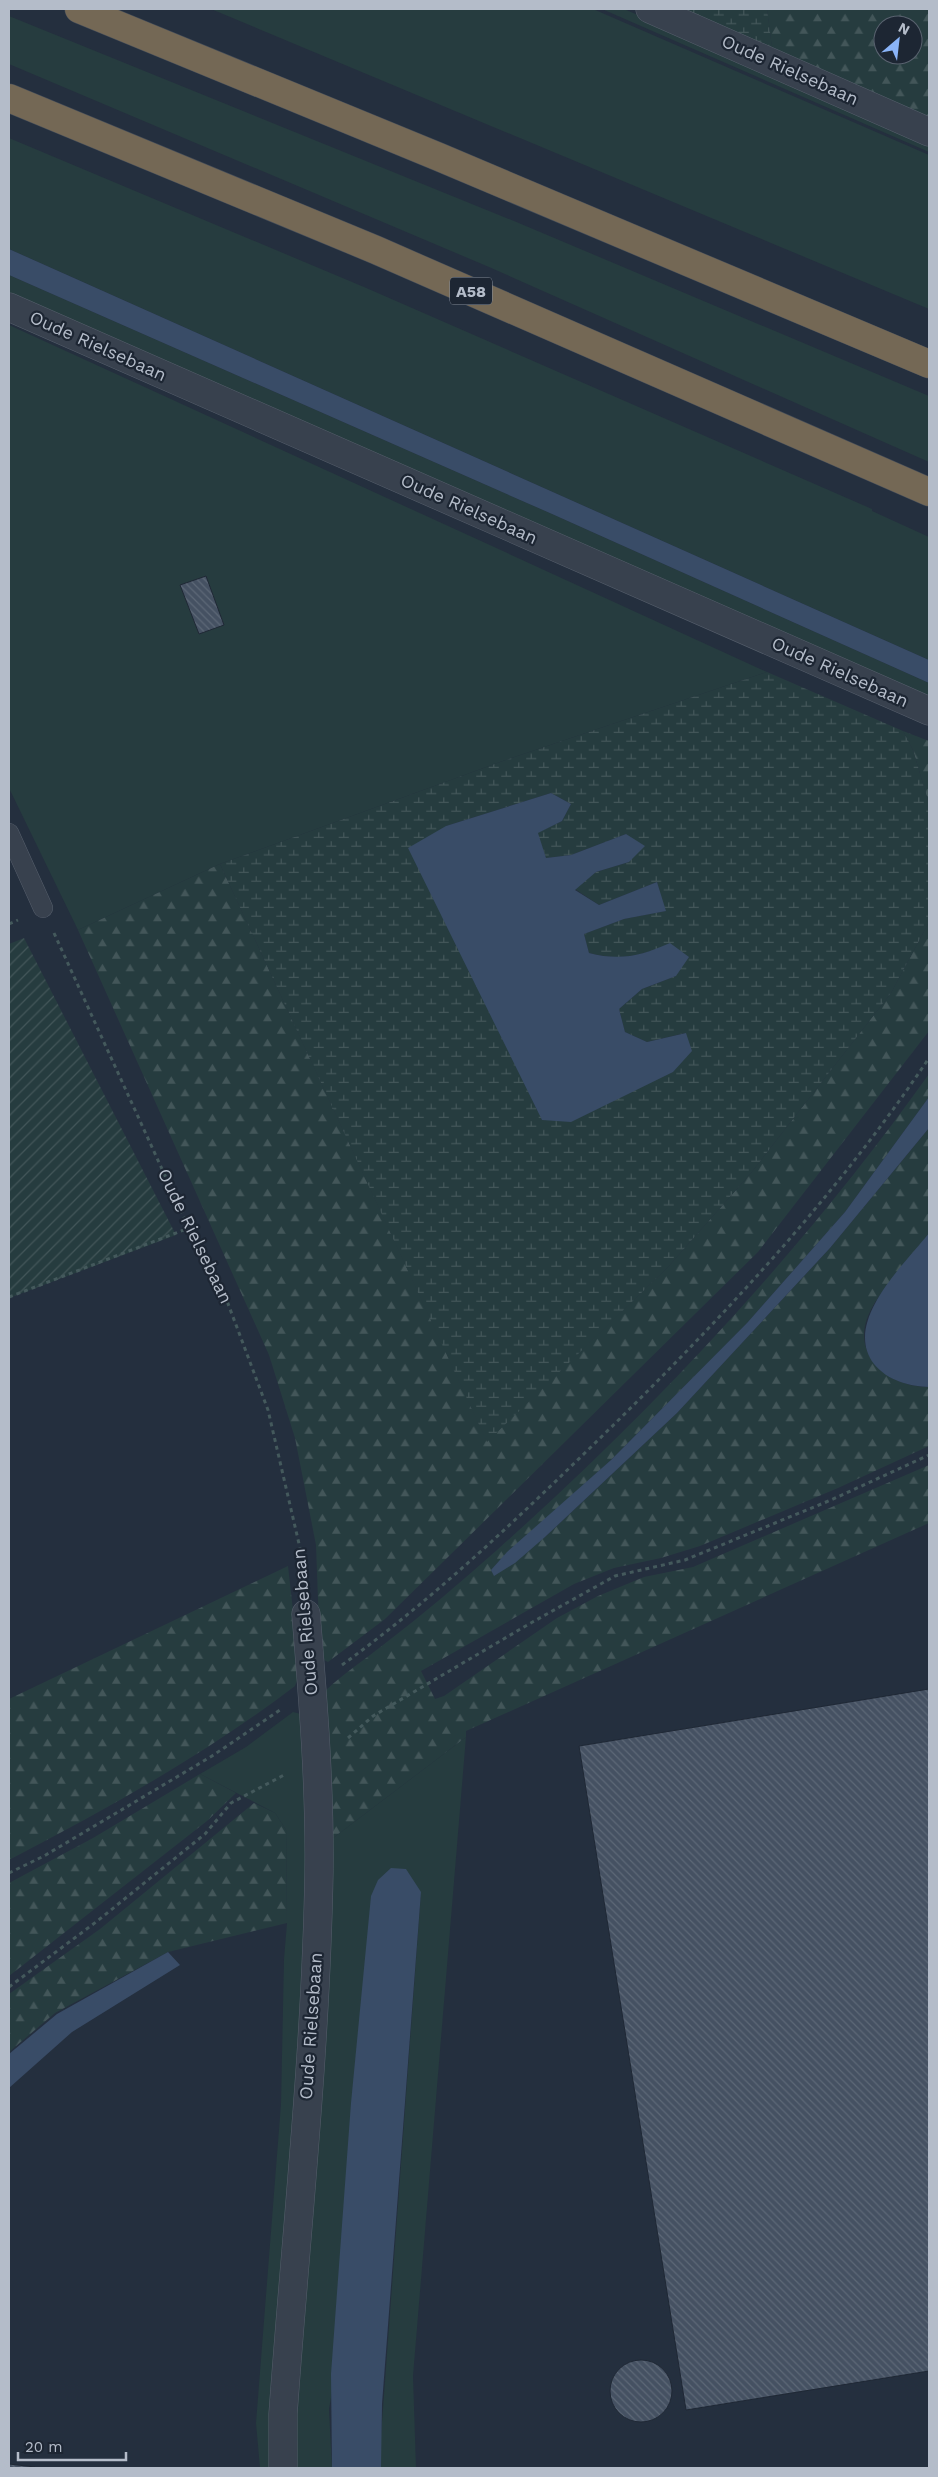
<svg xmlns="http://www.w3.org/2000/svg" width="938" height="2477" font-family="'Work Sans',sans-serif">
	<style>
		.grass { fill: #263c3f }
		.forest { fill: url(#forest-firs); fill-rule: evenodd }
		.wetland { fill: url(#wetland-marsh); fill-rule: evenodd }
		.garden { fill: url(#garden-furrows) }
		.water { fill: #394c67 }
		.building { fill: url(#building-back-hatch); stroke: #1f2835 }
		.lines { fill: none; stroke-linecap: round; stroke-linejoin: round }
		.lane-casing { stroke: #565f6c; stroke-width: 20 }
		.street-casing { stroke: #565f6c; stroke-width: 29 }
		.highway-casing { stroke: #434c59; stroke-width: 29 }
		.path { stroke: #44595c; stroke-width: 3; stroke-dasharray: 4 4; stroke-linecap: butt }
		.lane { stroke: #38414e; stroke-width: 19 }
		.street { stroke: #38414e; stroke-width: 28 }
		.highway { stroke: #746855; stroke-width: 28 }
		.labels { text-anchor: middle; stroke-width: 4.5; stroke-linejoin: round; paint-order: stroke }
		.shield { fill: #1d2633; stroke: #878f9c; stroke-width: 1 }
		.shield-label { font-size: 16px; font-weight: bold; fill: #b4bcc9 }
		.street-label { font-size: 18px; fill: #b4bcc9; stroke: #1d2633 }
	</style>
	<defs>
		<pattern id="forest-firs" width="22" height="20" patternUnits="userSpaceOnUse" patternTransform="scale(1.25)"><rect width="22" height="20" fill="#263c3f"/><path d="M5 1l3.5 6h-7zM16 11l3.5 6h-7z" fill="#435659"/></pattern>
		<pattern id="wetland-marsh" width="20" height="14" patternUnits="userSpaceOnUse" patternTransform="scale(1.25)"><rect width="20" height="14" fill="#263c3f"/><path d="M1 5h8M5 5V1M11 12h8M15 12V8" fill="none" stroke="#435659"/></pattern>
		<pattern id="garden-furrows" width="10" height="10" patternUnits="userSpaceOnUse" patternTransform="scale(1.25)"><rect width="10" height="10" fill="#263c3f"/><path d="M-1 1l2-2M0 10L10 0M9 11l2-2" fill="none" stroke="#435659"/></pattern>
		<pattern id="building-back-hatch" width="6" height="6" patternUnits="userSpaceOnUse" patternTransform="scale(1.25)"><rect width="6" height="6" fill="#455162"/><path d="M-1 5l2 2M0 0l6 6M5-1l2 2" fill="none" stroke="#5d6877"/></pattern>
	</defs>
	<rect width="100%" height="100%" fill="#242f3e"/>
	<path class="grass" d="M211,9H593L929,155V309Z
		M602,9H624L929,142V152Z
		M9,16L514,221L929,396V462L489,267L9,64Z
		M9,138L364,287L872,509V511L929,537V660L9,249Z
		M9,275L552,514L929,683V701L9,295Z
		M9,325L767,672L503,761L220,864L78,930L9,788Z
		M293,1712L301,1714L306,1829L305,1955L271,2468H260L256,2423L281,2104L284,1959L287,1923L286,1830L275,1813L200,1774L246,1747Z
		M466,1737L413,2376L416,2468H381V2436L421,1892L329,2409L332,2468H293L329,1841Z"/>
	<path class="forest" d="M767,9H929V125L773,55ZM883,25H913V55H883Z
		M903,731L929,741V804L913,750Z
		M220,864L487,1441L668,1267L751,1173L891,993L929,922V1031L758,1252L385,1619L328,1662L322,1659L320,1653L316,1545L295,1438L269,1355L78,930Z
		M929,1074V1097L845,1212L747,1323L611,1460L495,1565L545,1537L677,1413L830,1248L929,1128C929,1143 932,1227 928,1234C908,1271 837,1317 875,1364C887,1380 910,1387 929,1387V1446L838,1488L700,1546L661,1558L614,1568L574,1584L421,1671L435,1699L444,1696L557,1618L598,1596L644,1577L693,1567L929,1465V1523L466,1731V1737L329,1841L325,1691C343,1674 364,1660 383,1645C422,1615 460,1583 497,1550C657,1407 804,1249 929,1074Z
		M288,1566L300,1673L295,1686C206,1754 107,1809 9,1860V1699Z
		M200,1774L236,1793L207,1821L9,1976V1883L93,1838Z
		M254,1803L275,1813L286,1830L287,1923L168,1952L55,2013L9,2052V1994L100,1929Z"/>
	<path class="wetland" d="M672,9H767L773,55Z
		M767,672L903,731L913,750L929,804V922L891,993L751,1173L668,1267L487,1442L220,864L503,761ZM551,793L571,804L562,821L537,833L546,858L571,855L626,834L629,862L596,872L575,889L599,905L657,882L665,911L624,919L584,934L589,953C621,961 640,956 670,944L676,976L642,989L619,1009L625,1032L647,1042L685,1033L542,1120L446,826Z"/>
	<path class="garden" d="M24,938L176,1235L9,1298V944Z"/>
	<path class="water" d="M9,249L929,660V683L552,514L9,275Z
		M551,793L571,804L562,821L538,833L546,858L571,855L626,834L645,846L629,862L596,872L575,890L599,905L657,882L666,911L624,919L584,934L589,953C620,961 641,956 670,943L689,957L676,976L642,989L619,1009L625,1032L647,1042L686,1033L692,1051L673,1072L571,1122L542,1120L408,848L446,826Z
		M929,1097V1128L830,1248L677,1413L545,1537L515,1563L494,1576L491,1570L507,1552L611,1460L747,1323L845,1212Z
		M929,1233V1387C909,1386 888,1381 874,1364C842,1322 904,1265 929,1233Z
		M391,1868L406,1869L421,1892L382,2404L381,2468H332L331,2374L351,2103L371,1896L378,1880Z
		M168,1952L180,1965L72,2032L9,2088V2054L57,2014Z"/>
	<path class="building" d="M206,576L224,625L199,634L180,585Z
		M929,1689V2371L686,2410L579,1746Z
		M610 2391a31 31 0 1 1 62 0a31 31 0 1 1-62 0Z
		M9,2464L35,2467V2468H9Z"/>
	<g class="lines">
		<g class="lane-casing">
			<path id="lane" d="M9,833L43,908"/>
		</g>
		<g class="street-casing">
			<path id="street" d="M650,9L929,132
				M9,307L929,711
				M283,2468V2414C296,2233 316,2052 319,1871C320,1786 313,1699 306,1614"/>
		</g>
		<g class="highway-casing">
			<path id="highway" d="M79,9L439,157L929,364
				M9,98L376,250L929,492"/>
		</g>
		<path class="path" d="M9,924L18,920
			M54,933L189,1228L224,1293L268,1410L303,1561L304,1584
			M9,1297L189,1228
			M342,1665C432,1600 513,1523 592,1446C714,1327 833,1201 929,1058
			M348,1738L373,1716L529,1624L615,1576L685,1560L831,1500L929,1455
			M9,1873L44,1856L212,1756L280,1710
			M9,1987L96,1922L205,1834L231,1803L284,1775"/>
		<use href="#lane" class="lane"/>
		<use href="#street" class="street"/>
		<use href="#highway" class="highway"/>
	</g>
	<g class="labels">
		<rect class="shield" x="450" y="277.5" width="42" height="27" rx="4"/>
		<g class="shield-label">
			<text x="471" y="297">A58</text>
		</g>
		<g class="street-label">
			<text transform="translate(790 70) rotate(24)" y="6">Oude Rielsebaan</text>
			<text transform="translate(98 346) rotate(24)" y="6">Oude Rielsebaan</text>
			<text transform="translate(469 509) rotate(24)" y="6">Oude Rielsebaan</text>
			<text transform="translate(840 672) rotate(24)" y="6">Oude Rielsebaan</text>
			<text transform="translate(195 1236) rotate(64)" y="6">Oude Rielsebaan</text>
			<text transform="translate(305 1622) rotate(-95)" y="6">Oude Rielsebaan</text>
			<text transform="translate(311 2026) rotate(-86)" y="6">Oude Rielsebaan</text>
		</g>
	</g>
	<rect width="938" height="2477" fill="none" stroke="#b4bcc9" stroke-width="20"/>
	<g transform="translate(898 40) rotate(28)"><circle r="24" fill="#1d2633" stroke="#59626f"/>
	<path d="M0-4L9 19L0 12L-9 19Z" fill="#8ab4f8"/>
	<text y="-8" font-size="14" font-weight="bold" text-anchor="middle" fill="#b4bcc9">N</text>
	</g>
	<path d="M18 2452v8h108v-8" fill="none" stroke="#b4bcc9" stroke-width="2.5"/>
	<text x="25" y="2452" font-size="15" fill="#b4bcc9" stroke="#1d2633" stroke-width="4" paint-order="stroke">20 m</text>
</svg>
